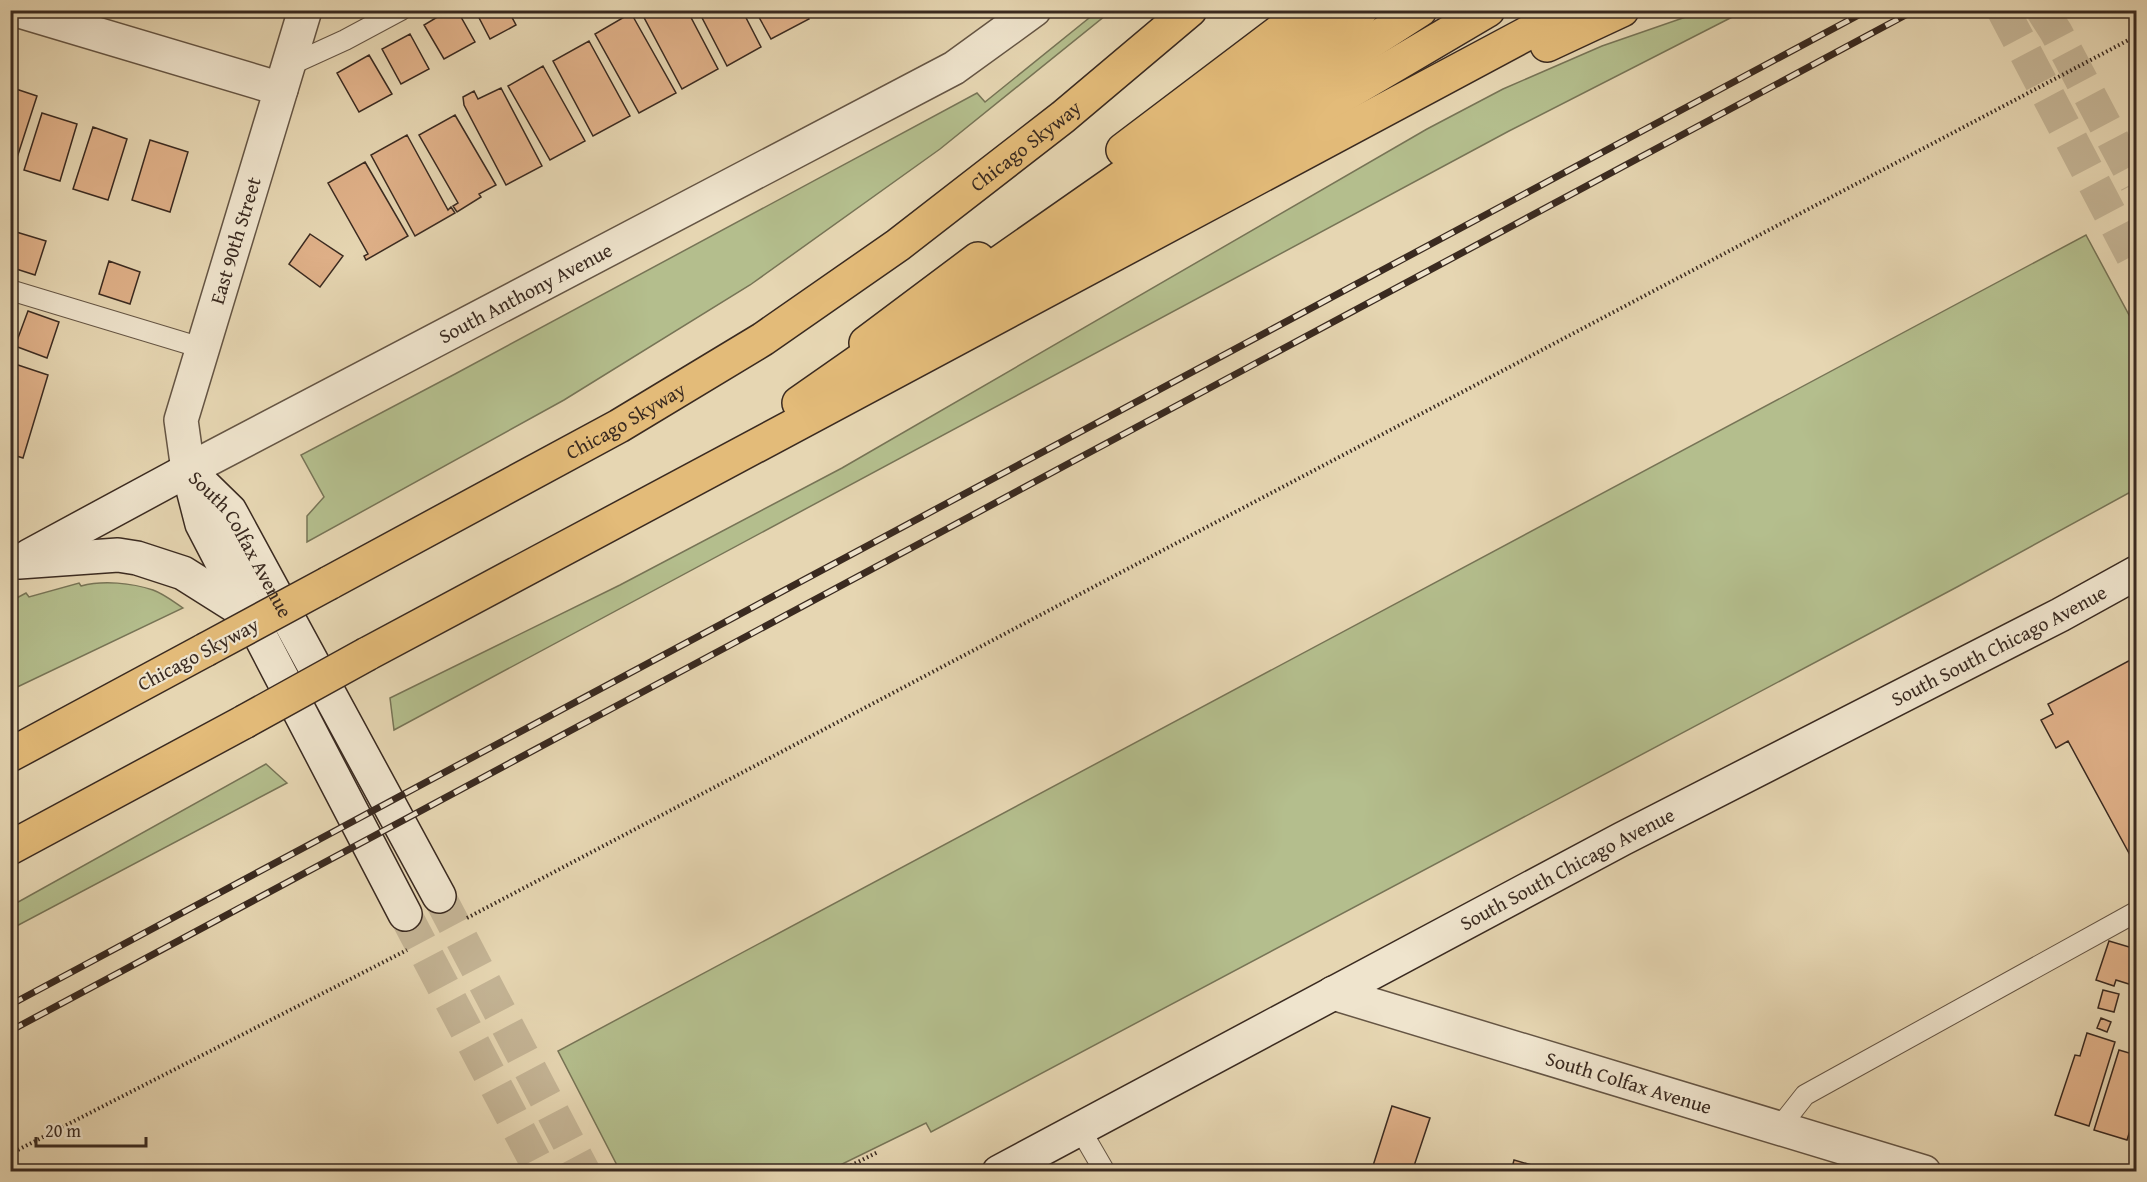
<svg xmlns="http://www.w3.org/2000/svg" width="2147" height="1182" font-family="'Gentium Book Plus',serif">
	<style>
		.green { fill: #b4be8d; stroke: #777456; stroke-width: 1.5 }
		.building { fill: #e0b189; stroke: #3a2a20; stroke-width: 1.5 }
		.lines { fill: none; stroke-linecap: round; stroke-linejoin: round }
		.minor-tunnel { stroke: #c4b495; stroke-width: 33; stroke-dasharray: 33 16; stroke-linecap: butt }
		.secondary-tunnel { stroke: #c4b495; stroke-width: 33; stroke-dasharray: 33 16; stroke-linecap: butt }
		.service-casing { stroke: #655544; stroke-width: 22 }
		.minor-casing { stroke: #655544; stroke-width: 36 }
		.tertiary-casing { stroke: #655544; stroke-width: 36 }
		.secondary-casing { stroke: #3a2a20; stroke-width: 36 }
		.motorway-casing { stroke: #3a2a20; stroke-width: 36 }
		.path { stroke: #3a2a20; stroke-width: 4; stroke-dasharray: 1.5 3; stroke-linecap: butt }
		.service { stroke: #efe4cd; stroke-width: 20 }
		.minor { stroke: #efe4cd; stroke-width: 33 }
		.tertiary { stroke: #efe4cd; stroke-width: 33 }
		.secondary { stroke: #efe4cd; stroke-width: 33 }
		.motorway { stroke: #e3bb79; stroke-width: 33 }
		.rail-casing { stroke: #3a2a20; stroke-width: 7 }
		.rail { stroke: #efe4cd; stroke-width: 4.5; stroke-dasharray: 14; stroke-linecap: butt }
		.motorway-bridge-casing { stroke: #3a2a20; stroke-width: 36; stroke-linecap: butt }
		.motorway-bridge { stroke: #e3bb79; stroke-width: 33 }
		.labels { text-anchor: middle; stroke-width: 4.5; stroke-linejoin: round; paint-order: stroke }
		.street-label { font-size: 20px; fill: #3a2a20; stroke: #efe4cd }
	</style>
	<rect width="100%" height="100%" fill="#e6d6b2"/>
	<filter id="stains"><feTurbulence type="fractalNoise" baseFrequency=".00333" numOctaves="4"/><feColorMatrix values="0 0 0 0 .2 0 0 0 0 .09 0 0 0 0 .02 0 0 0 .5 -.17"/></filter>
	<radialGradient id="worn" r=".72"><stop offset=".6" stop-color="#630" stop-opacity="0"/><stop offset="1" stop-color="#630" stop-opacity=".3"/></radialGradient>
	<path class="green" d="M1099,10L1111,11L940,149L750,285L564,400L307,542V516L324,497L301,455L455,374L977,93L985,102Z
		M1703,11H1744L1509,131L394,730L390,698L620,585L842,468L1427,129L1503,89L1602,46Z
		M2086,235L2136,328V489L1957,587L931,1132L926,1123L828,1171H620L558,1051Z
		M79,583L81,586C103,580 132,583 153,590C164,594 174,602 183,608L11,690V601L26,593L29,597Z
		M266,764L287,783L11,929V906Z"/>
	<path class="building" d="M449,10H457L475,42L444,59L424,25Z
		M475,10H508L516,25L490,39Z
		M640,10H687L718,69L682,89Z
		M698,10H742L761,47L727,66Z
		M755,10H804L809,19L771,39Z
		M814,10H827L817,16Z
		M631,13L676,93L639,113L595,34Z
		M410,34L429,69L401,84L382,49Z
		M589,41L630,116L593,136L553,61Z
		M369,55L392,94L359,112L337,73Z
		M543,66L585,141L550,160L508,86Z
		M10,87L37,96L13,170L10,169Z
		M501,88L542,166L506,185L464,105L463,97L474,91L478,99Z
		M42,113L77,124L60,181L24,170Z
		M455,115L496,185L479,194L481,197L457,212L453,206L458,203L419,135Z
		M93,127L127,139L108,200L73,189Z
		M407,135L448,210L451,207L455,213L415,236L371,155Z
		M150,140L188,152L170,212L132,200Z
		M365,162L408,236L366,260L364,256L368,254L328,183Z
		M13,231L46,241L35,275L10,267V239Z
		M310,234L343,256L320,287L289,264Z
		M109,261L140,272L130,304L99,294Z
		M10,308L15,310L10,325Z
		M28,311L59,322L47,358L15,346Z
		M15,364L48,375L23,458L10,454V379Z
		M2136,657V866L2068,741L2056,748L2041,720L2053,714L2048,704Z
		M2109,941L2136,949V972L2132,985L2116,980L2114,986L2096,980Z
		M2103,990L2119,994L2114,1012L2098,1008Z
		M2101,1018L2111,1022L2107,1032L2097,1028Z
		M2087,1033L2115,1042L2089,1126L2055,1115L2075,1055L2080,1056Z
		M2119,1050L2136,1055V1112L2127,1140L2094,1130Z
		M1392,1106L1430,1118L1412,1172H1371Z
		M1514,1160L1549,1170L1548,1172H1511Z"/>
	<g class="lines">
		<path class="minor-tunnel" d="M2003,10L2136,263
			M2042,10L2056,32L2136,183"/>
		<path class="secondary-tunnel" d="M439,896L584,1172
			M405,914L541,1172"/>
		<g class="service-casing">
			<path id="service" d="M288,66L345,40L401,10
				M10,290L202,348
				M1779,1128L1805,1095L2136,912
				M1080,1129L1105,1172"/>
		</g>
		<g class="minor-casing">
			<g id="minor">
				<path d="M16,10L281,89"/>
				<path id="s1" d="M188,470L181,420L305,10"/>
				<path id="s2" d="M1333,993L1924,1172"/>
			</g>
		</g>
		<g class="tertiary-casing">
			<g id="tertiary">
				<path id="s3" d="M188,470L954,68L1034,10"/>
			</g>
		</g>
		<g class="secondary-casing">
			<g id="secondary">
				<path id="s4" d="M188,470L230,511L439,896"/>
				<path d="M188,470L202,524L405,914"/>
				<path d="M29,556L188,470"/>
				<path d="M19,562L118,555L137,558L183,573L248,614"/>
				<path id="s5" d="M999,1172L1622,839L2060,615L2136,573"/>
			</g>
		</g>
		<g class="motorway-casing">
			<g id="motorway">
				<path d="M1547,45L1622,10"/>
				<path d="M1123,150L1308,10"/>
				<path d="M1135,194L1420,10"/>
				<path d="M1115,230L1488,10"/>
				<path d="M966,286L1361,10"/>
				<path d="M959,314L1130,209"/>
				<path d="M866,343L978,259"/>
				<path d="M878,359L975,296"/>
				<path d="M799,403L892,338"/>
				<path id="s6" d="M329,583L619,426L763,339L898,245L1063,117L1190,10"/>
				<path d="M367,654L1571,10"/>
				<path d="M10,755L205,650"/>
				<path d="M10,848L244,722"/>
			</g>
		</g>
		<path class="path" d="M467,918L2136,36
			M10,1154L407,950
			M851,1172L848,1167L878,1152"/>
		<use href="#service" class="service"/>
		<use href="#minor" class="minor"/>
		<use href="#tertiary" class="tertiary"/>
		<use href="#secondary" class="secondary"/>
		<use href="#motorway" class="motorway"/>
		<g class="rail-casing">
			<path id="rail" d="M10,1005L1868,10
				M10,1031L1915,10"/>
		</g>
		<use href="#rail" class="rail"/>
		<g class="motorway-bridge-casing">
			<path id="motorway-bridge" d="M205,650L329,583
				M244,722L367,654"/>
		</g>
		<use href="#motorway-bridge" class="motorway-bridge"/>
	</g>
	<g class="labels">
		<g class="street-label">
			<text dy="7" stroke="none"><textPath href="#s6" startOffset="824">Chicago Skyway</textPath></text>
			<text dy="7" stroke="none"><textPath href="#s1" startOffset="238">East 90th Street</textPath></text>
			<text dy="7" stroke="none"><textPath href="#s3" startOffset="381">South Anthony Avenue</textPath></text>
			<text dy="7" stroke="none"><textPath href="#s6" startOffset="338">Chicago Skyway</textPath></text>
			<text dy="7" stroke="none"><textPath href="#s4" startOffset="92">South Colfax Avenue</textPath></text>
			<text dy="7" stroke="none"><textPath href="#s5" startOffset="1130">South South Chicago Avenue</textPath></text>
			<text transform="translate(198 654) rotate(-28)" y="7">Chicago Skyway</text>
			<text dy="7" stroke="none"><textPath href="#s5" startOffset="644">South South Chicago Avenue</textPath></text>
			<text dy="7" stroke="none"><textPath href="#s2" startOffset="309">South Colfax Avenue</textPath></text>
		</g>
	</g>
	<rect width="2147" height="1182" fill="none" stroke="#e6d6b2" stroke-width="36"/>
	<rect x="12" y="12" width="2123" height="1158" fill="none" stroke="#3a2a20" stroke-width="3"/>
	<rect x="18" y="18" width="2111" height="1146" fill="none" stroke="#3a2a20" stroke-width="1.5"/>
	<path d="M36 1137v9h110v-9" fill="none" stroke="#3a2a20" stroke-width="3"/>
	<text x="45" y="1137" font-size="18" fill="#3a2a20" stroke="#efe4cd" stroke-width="4.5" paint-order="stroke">20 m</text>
	<rect width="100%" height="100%" filter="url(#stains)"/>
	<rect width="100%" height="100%" fill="url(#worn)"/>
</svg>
